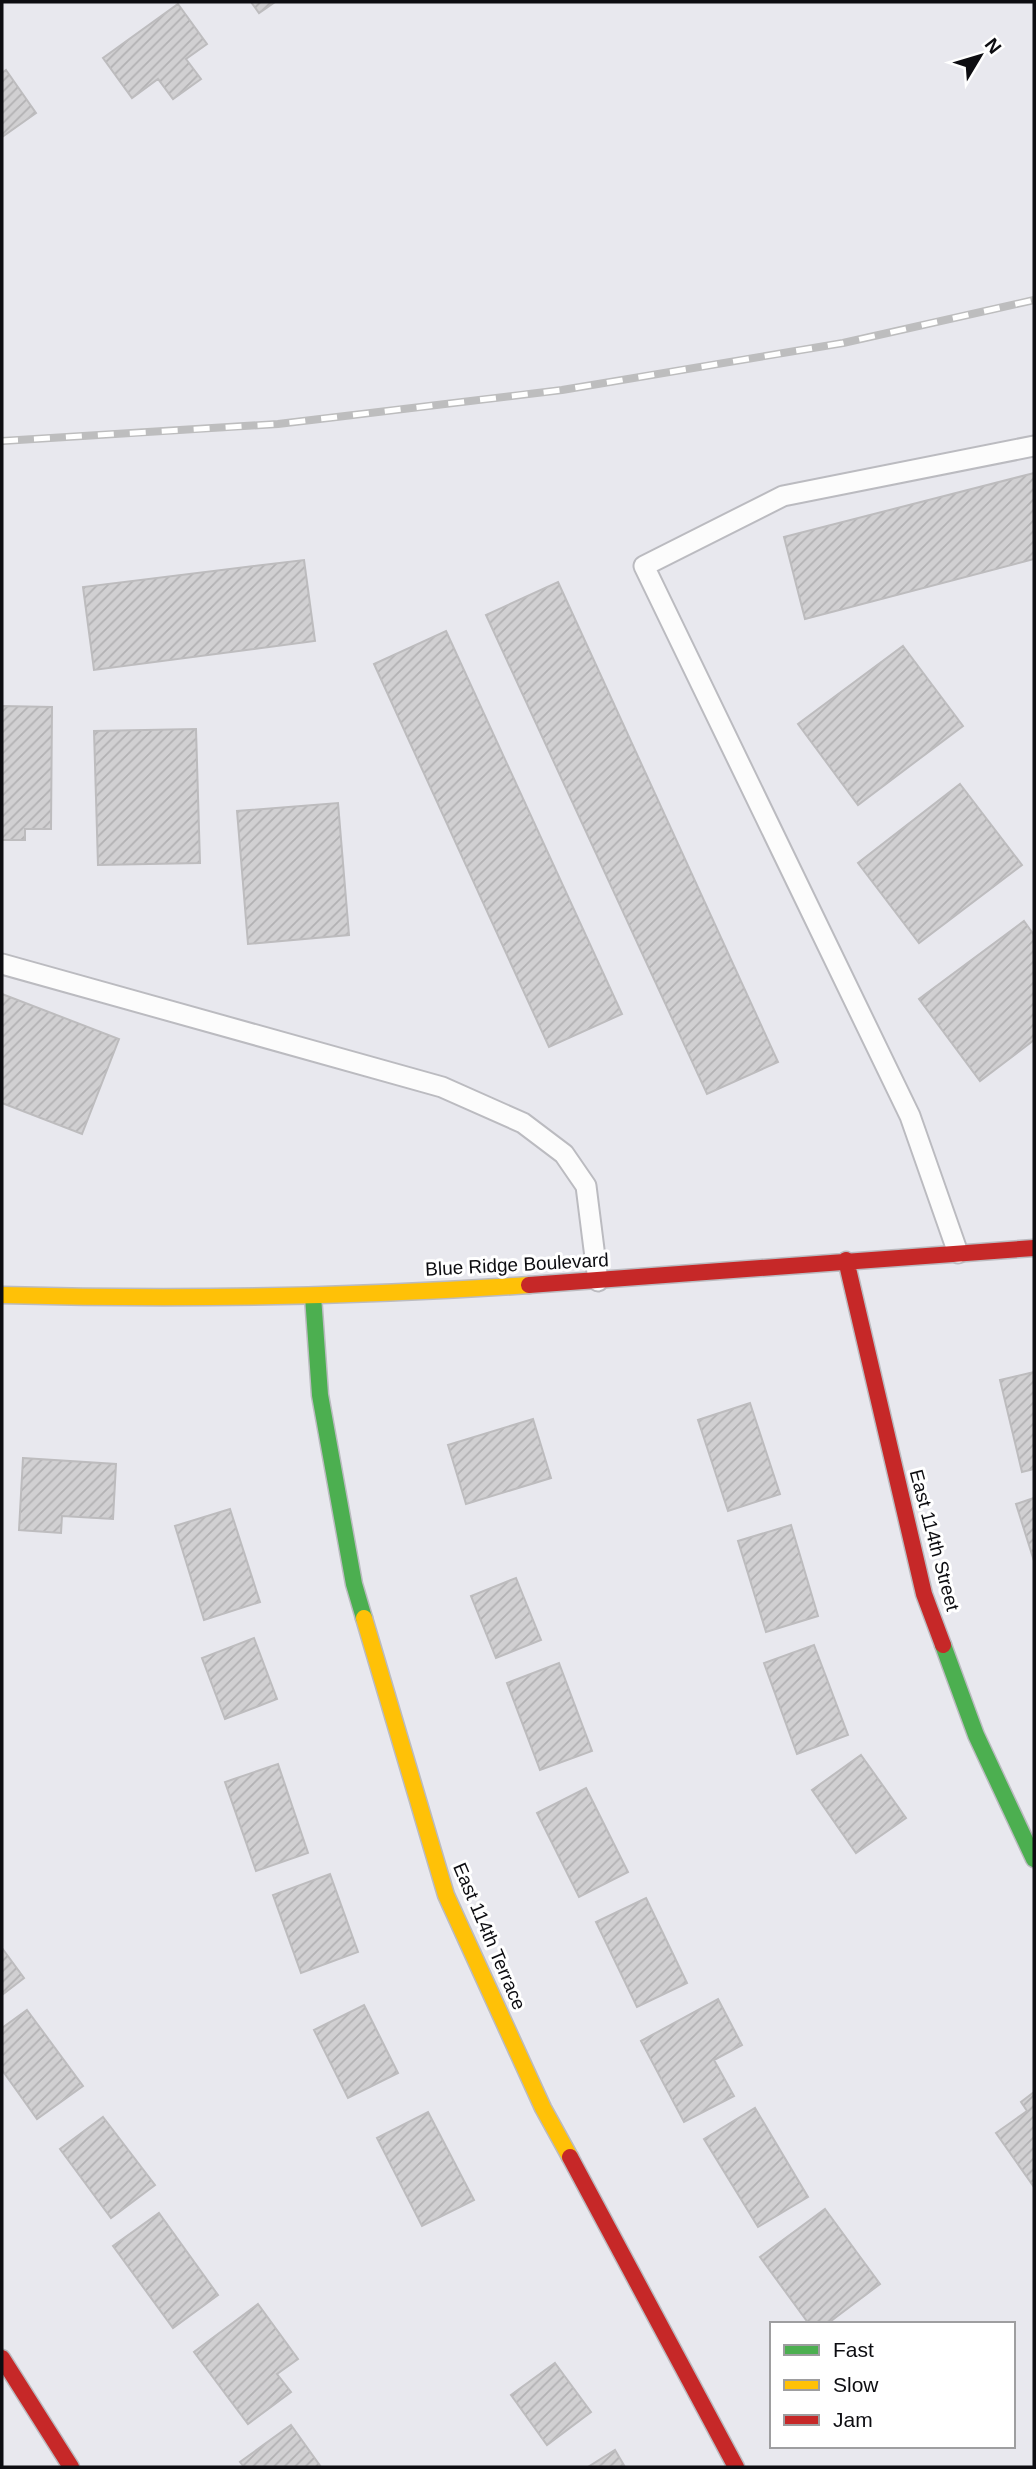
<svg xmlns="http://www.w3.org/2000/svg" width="1036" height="2469" font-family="Helvetica,sans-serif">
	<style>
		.building { fill: url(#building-hatch); stroke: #bdbcbe; stroke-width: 2 }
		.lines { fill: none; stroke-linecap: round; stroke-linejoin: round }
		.lane-casing { stroke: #bbbbc0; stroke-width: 23 }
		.fast-casing { stroke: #bbbbc0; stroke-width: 19 }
		.slow-casing { stroke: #bbbbc0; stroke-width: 19 }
		.jam-casing { stroke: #bbbbc0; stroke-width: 19 }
		.lane { stroke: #fcfcfc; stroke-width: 19 }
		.fast { stroke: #4caf50; stroke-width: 16 }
		.slow { stroke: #ffc107; stroke-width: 16 }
		.jam { stroke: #c62828; stroke-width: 16 }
		.rail-casing { stroke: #bdbdbe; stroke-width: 8 }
		.rail { stroke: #fff; stroke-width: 5; stroke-dasharray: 16; stroke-linecap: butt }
		.labels { text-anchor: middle; stroke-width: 6; stroke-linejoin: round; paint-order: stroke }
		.street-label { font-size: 19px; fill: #0d0d11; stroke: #fff }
	</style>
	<defs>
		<pattern id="building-hatch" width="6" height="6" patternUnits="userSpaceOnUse" patternTransform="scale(1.75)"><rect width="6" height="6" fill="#d1d0d2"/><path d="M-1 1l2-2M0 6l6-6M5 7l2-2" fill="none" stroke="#b2b1b3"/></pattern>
	</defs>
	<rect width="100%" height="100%" fill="#e8e8ee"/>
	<path class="building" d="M251,2H275L259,13Z
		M178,4L207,44L186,59L201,79L173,99L158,79L132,98L103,58Z
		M6,70L36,113L2,137V73Z
		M1034,473V559L805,619L784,537Z
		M304,560L315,641L94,670L83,587Z
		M558,582L778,1062L707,1094L486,615Z
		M446,631L622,1014L549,1047L374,664Z
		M903,646L963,726L858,805L798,724Z
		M2,706L52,707L51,829H25V840H2Z
		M196,729L200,863L98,865L94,731Z
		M960,784L1022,865L919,943L858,863Z
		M338,803L349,935L248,944L237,811Z
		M1024,921L1034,935V1040L980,1081L919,999Z
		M2,994L119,1039L82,1134L2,1103Z
		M1034,1372V1469L1022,1472L1000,1380Z
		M750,1403L780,1494L728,1511L698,1420Z
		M533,1419L551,1478L466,1504L448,1445Z
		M23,1458L116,1464L113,1519L62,1516L61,1533L19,1530Z
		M1034,1498V1561L1016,1504Z
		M230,1509L260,1602L204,1620L175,1526Z
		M791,1525L818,1616L766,1632L738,1541Z
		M516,1578L541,1640L496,1658L471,1596Z
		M254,1638L277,1699L225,1719L202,1658Z
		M814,1645L848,1735L797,1754L764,1663Z
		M559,1663L592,1751L540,1770L507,1683Z
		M861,1755L906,1818L856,1853L812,1790Z
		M278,1764L308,1853L256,1871L225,1782Z
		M586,1788L628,1872L579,1897L537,1813Z
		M330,1874L358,1952L301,1973L273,1895Z
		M646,1898L687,1983L637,2007L596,1922Z
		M2,1948L24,1978L2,1995Z
		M718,1999L742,2045L714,2060L734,2096L684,2122L641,2041Z
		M364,2005L398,2073L348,2098L314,2030Z
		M27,2010L83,2086L37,2119L2,2070V2028Z
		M1034,2092V2187L996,2133L1027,2111L1021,2102Z
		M755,2108L808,2197L758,2227L704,2139Z
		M428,2112L474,2200L422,2226L377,2138Z
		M103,2117L155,2185L111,2218L60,2149Z
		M825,2209L880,2284L827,2324H809L760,2257Z
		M159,2213L218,2295L173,2328L113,2246Z
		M258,2304L298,2359L277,2374L291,2392L248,2424L194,2352Z
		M555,2363L591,2412L547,2445L511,2395Z
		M291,2425L321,2467H244L240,2462Z
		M615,2450L625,2467H588Z"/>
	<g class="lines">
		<g class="lane-casing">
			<path id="lane" d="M2,964L442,1087L523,1123L564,1154L586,1186L598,1281
				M958,1253L910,1116L644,566L783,496L1034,446"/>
		</g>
		<g class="fast-casing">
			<path id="fast" d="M313,1296L320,1395L354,1584L364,1618
				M943,1645L976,1735L1034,1859"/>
		</g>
		<g class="slow-casing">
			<path id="slow" d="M2,1295C178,1300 353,1297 529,1285
				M364,1618L446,1895L543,2108L570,2157"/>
		</g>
		<g class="jam-casing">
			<path id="jam" d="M846,1260L924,1594L943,1645
				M529,1285L1034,1248
				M570,2157L736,2467
				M2,2358L71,2467"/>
		</g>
		<use href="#lane" class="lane"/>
		<use href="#fast" class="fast"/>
		<use href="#slow" class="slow"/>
		<use href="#jam" class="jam"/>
		<g class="rail-casing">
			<path id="rail" d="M2,441L278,424L562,390L843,343L1034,300"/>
		</g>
		<use href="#rail" class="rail"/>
	</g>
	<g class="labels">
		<g class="street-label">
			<text transform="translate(517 1264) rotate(-3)" y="7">Blue Ridge Boulevard</text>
			<text transform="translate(935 1540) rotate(75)" y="7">East 114th Street</text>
			<text transform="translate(490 1936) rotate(67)" y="7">East 114th Terrace</text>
		</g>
	</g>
	<rect width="1036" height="2469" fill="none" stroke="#0d0d11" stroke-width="7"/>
	<rect x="770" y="2322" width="245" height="126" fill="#ffffff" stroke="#9e9ea0" stroke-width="2"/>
	<rect x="784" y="2345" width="35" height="10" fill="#4caf50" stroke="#9e9ea0" stroke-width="2"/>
	<text x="833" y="2357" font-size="21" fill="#0d0d11">Fast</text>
	<rect x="784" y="2380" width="35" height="10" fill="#ffc107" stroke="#9e9ea0" stroke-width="2"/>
	<text x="833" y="2392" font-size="21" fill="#0d0d11">Slow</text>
	<rect x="784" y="2415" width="35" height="10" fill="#c62828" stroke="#9e9ea0" stroke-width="2"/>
	<text x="833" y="2427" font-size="21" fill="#0d0d11">Jam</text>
	<g transform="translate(980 56) rotate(52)" stroke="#ffffff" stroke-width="5" paint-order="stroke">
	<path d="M0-5L12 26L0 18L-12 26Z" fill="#0d0d11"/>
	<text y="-10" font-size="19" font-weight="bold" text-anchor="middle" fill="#0d0d11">N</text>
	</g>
</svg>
